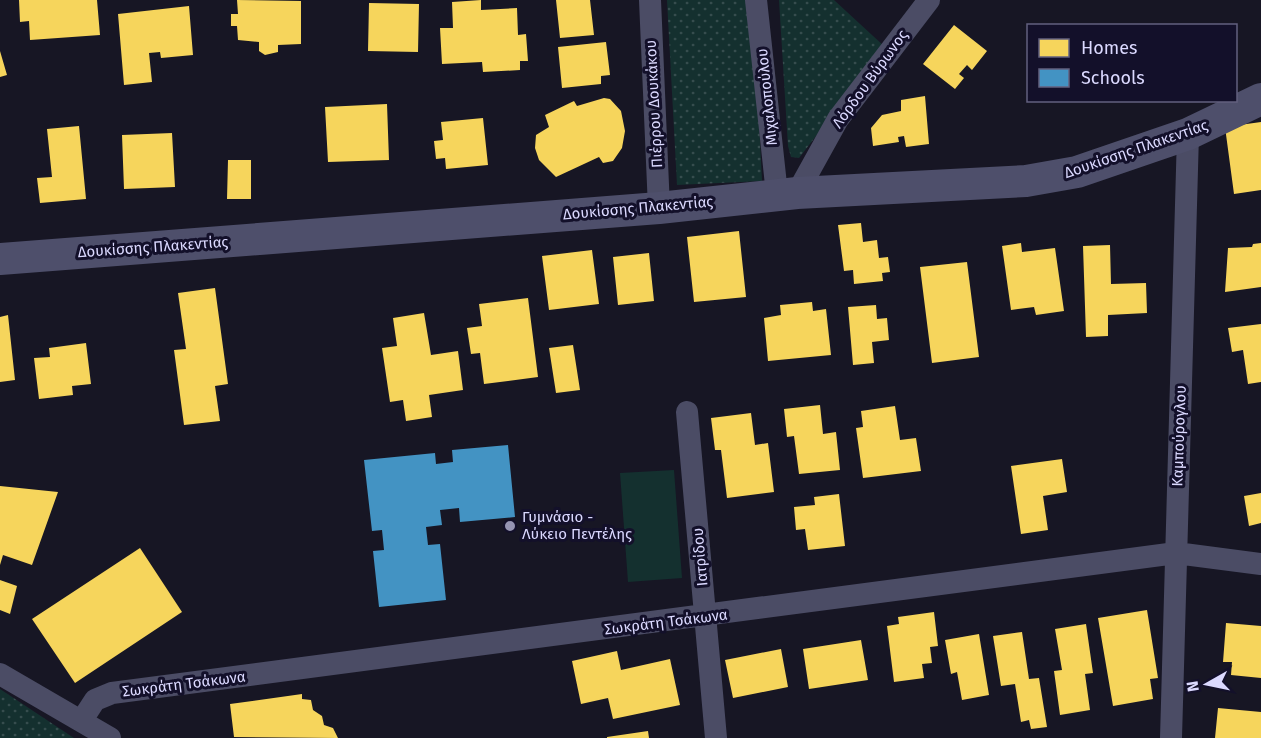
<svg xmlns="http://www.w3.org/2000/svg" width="1261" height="738" font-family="'Fira Sans',sans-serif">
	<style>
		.park { fill: url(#park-dots) }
		.pitch { fill: #14302f }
		.homes { fill: #f6d55c }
		.schools { fill: #4393c3 }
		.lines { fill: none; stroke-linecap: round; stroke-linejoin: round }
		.street { stroke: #4b4c65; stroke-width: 22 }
		.secondary { stroke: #4e4f6b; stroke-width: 32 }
		.poi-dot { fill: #9695b2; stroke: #13102a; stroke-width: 2 }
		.labels { text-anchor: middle; stroke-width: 6; stroke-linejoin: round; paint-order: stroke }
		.street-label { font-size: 15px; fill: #dbd9ff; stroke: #13102a }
		.poi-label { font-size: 15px; fill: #dbd9ff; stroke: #13102a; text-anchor: start }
	</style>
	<defs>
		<pattern id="park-dots" width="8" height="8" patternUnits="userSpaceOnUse" patternTransform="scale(1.5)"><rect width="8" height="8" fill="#14302f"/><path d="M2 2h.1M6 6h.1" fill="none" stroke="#364d4e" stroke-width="1.8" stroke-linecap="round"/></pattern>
	</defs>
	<rect width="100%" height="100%" fill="#171624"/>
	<path class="park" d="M667,0H753L762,181L677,185Z
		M779,0H834L885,47L799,158L791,157L788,146Z
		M0,689L74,738H0Z"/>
	<path class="pitch" d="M674,470L682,578L628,582L620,473Z"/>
	<path class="homes" d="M19,0H97L100,35L30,40L29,21L20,22Z
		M237,0L301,1V44L278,45V52L265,55L259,51V42L238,40L237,26H231V14H238Z
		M481,0V10L517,8L518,35L526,34L528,61H520V70L483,72L482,62L442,64L440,28H453L452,2Z
		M556,0H590L594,35L560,38Z
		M369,3L419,4L418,52L368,51Z
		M189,6L193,55L161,58L160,52L149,53L152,82L124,85L118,14Z
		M954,25L987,51L972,70L967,65L959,74L964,78L955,89L923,64Z
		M606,42L610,75L601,76V84L562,88L558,47Z
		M0,51L7,75L0,77Z
		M925,96L929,144L906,147L904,136L898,137L899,142L873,146L871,128L882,115L901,111V100Z
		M604,98L610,99L621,111L625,131L622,148L613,161L603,163L599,157L556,177L539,160L535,148L536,135L549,127L545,115L574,101L577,106Z
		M387,104L389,160L328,162L325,107Z
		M483,118L488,165L446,169L445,158L436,159L434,141L443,140L441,122Z
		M1261,122V190L1234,194L1225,127Z
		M79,126L86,199L40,203L37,178L52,177L47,129Z
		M172,133L175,187L124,189L122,135Z
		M228,160H251V199H227Z
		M861,223L863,242L877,240L879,258L888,257L890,272L882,273L883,281L854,284L853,270L844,271L838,225Z
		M739,231L746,297L694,302L687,237Z
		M1021,243L1022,252L1055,248L1064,311L1036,315L1034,307L1011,310L1002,246Z
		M1261,243V287L1225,292L1228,248L1252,247L1253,244Z
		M1110,245L1111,284L1146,283L1147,313L1108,315V336L1086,337L1083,246Z
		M592,250L599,304L549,310L542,256Z
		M649,253L654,301L618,305L613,257Z
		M967,262L979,357L932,363L920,267Z
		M215,288L228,384L215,386L220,421L184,425L174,350L186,349L178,293Z
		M528,298L538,377L484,384L480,353L471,354L467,328L482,326L479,304Z
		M812,302L813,311L826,309L831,355L768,361L764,318L781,315L780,305Z
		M876,305L877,319L887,318L889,340L872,342L874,363L853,365L848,307Z
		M424,313L431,355L458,351L463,390L429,395L432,417L406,421L403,400L390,402L382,348L397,346L393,318Z
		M8,315L15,380L0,382V317Z
		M1261,324V382L1248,384L1243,350L1232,352L1228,328Z
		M86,343L91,384L72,386L73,395L39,399L34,358L50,357L49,348Z
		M573,345L580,390L556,393L549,348Z
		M820,405L823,434L836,432L840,470L799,474L794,436L787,437L784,409Z
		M895,406L900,440L916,438L921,471L863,478L856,428L863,427L861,411Z
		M751,413L755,445L768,443L774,492L727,498L721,450H715L711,418Z
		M1062,459L1067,492L1043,496L1048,530L1021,534L1011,466Z
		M0,486L58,492L32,565L3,555L0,565Z
		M1261,493V523L1249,526L1244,496Z
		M839,494L845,546L808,550L805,529L796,530L794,507L815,505L814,497Z
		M140,548L182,612L75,683L32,619Z
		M0,580L17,586L10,614L0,610Z
		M1147,610L1158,678L1150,679L1153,699L1113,706L1098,618Z
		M934,612L938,646L930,647L932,663L922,664L924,678L894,682L887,626L899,624L898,617Z
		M1226,623L1261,626V678L1231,675L1232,662H1223Z
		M1086,624L1093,673L1085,674L1090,710L1060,715L1054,671L1062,670L1055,629Z
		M1022,632L1029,679L1039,678L1047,727L1031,729L1029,720L1021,722L1015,684L1001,686L993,636Z
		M979,634L989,695L962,700L957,672L951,674L945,640Z
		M861,640L868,680L809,689L803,649Z
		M781,649L788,687L733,698L725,660Z
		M617,651L621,670L670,659L680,705L613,719L608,698L581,704L572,661Z
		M302,694V699L311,700L313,710L322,716L324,725L333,728L338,738L234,737L230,704Z
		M1218,708L1261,712V738H1215Z
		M648,731L649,738H607V737Z"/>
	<path class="schools" d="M508,445L515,517L460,522L459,508L440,510L442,525L426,527L428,545L440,544L446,600L379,607L373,551L384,550L382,530L372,531L364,460L435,453L436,464L453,462L452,450Z"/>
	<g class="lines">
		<path class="street" d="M650,0L659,208
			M756,0L777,194
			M797,193L838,119L929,0
			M687,412L716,738
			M0,674L110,738
			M82,720L95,700L112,693L1176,553L1261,564
			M1171,738L1188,134"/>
		<path class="secondary" d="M0,259L659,208L797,193L1026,181L1077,172L1188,134L1261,99"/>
	</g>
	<circle class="poi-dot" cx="510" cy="526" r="6"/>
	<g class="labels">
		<g class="street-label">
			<text transform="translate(870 79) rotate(-54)" y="5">Λόρδου Βύρωνος</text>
			<text transform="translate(767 97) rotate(-96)" y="5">Μιχαλοπούλου</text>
			<text transform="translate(654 104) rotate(-93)" y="5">Πιέρρου Δουκάκου</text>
			<text transform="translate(1136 149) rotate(-19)" y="5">Δουκίσσης Πλακεντίας</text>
			<text transform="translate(638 208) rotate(-5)" y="5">Δουκίσσης Πλακεντίας</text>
			<text transform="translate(153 247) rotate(-4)" y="5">Δουκίσσης Πλακεντίας</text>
			<text transform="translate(1179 436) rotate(-88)" y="5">Καμπούρογλου</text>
			<text transform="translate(700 557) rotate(-95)" y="5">Ιατρίδου</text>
			<text transform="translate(666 622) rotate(-7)" y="5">Σωκράτη Τσάκωνα</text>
			<text transform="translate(184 684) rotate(-7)" y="5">Σωκράτη Τσάκωνα</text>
		</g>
		<g class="poi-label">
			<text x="522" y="522">Γυμνάσιο -<tspan x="522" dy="17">Λύκειο Πεντέλης</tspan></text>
		</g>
	</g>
	<rect x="1027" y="24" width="210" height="78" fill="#13102a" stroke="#63607f" stroke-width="1.5"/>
	<rect x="1039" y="39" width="30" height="18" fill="#f6d55c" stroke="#63607f" stroke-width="1.5"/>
	<text x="1081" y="54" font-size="18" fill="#dbd9ff">Homes</text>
	<rect x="1039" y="69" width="30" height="18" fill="#4393c3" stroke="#63607f" stroke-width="1.5"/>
	<text x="1081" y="84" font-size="18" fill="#dbd9ff">Schools</text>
	<g transform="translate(1207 684) rotate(261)" stroke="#13102a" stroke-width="4.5" paint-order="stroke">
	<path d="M0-4.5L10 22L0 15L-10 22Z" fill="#dbd9ff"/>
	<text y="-9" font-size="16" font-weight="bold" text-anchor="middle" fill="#dbd9ff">N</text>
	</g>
</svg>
